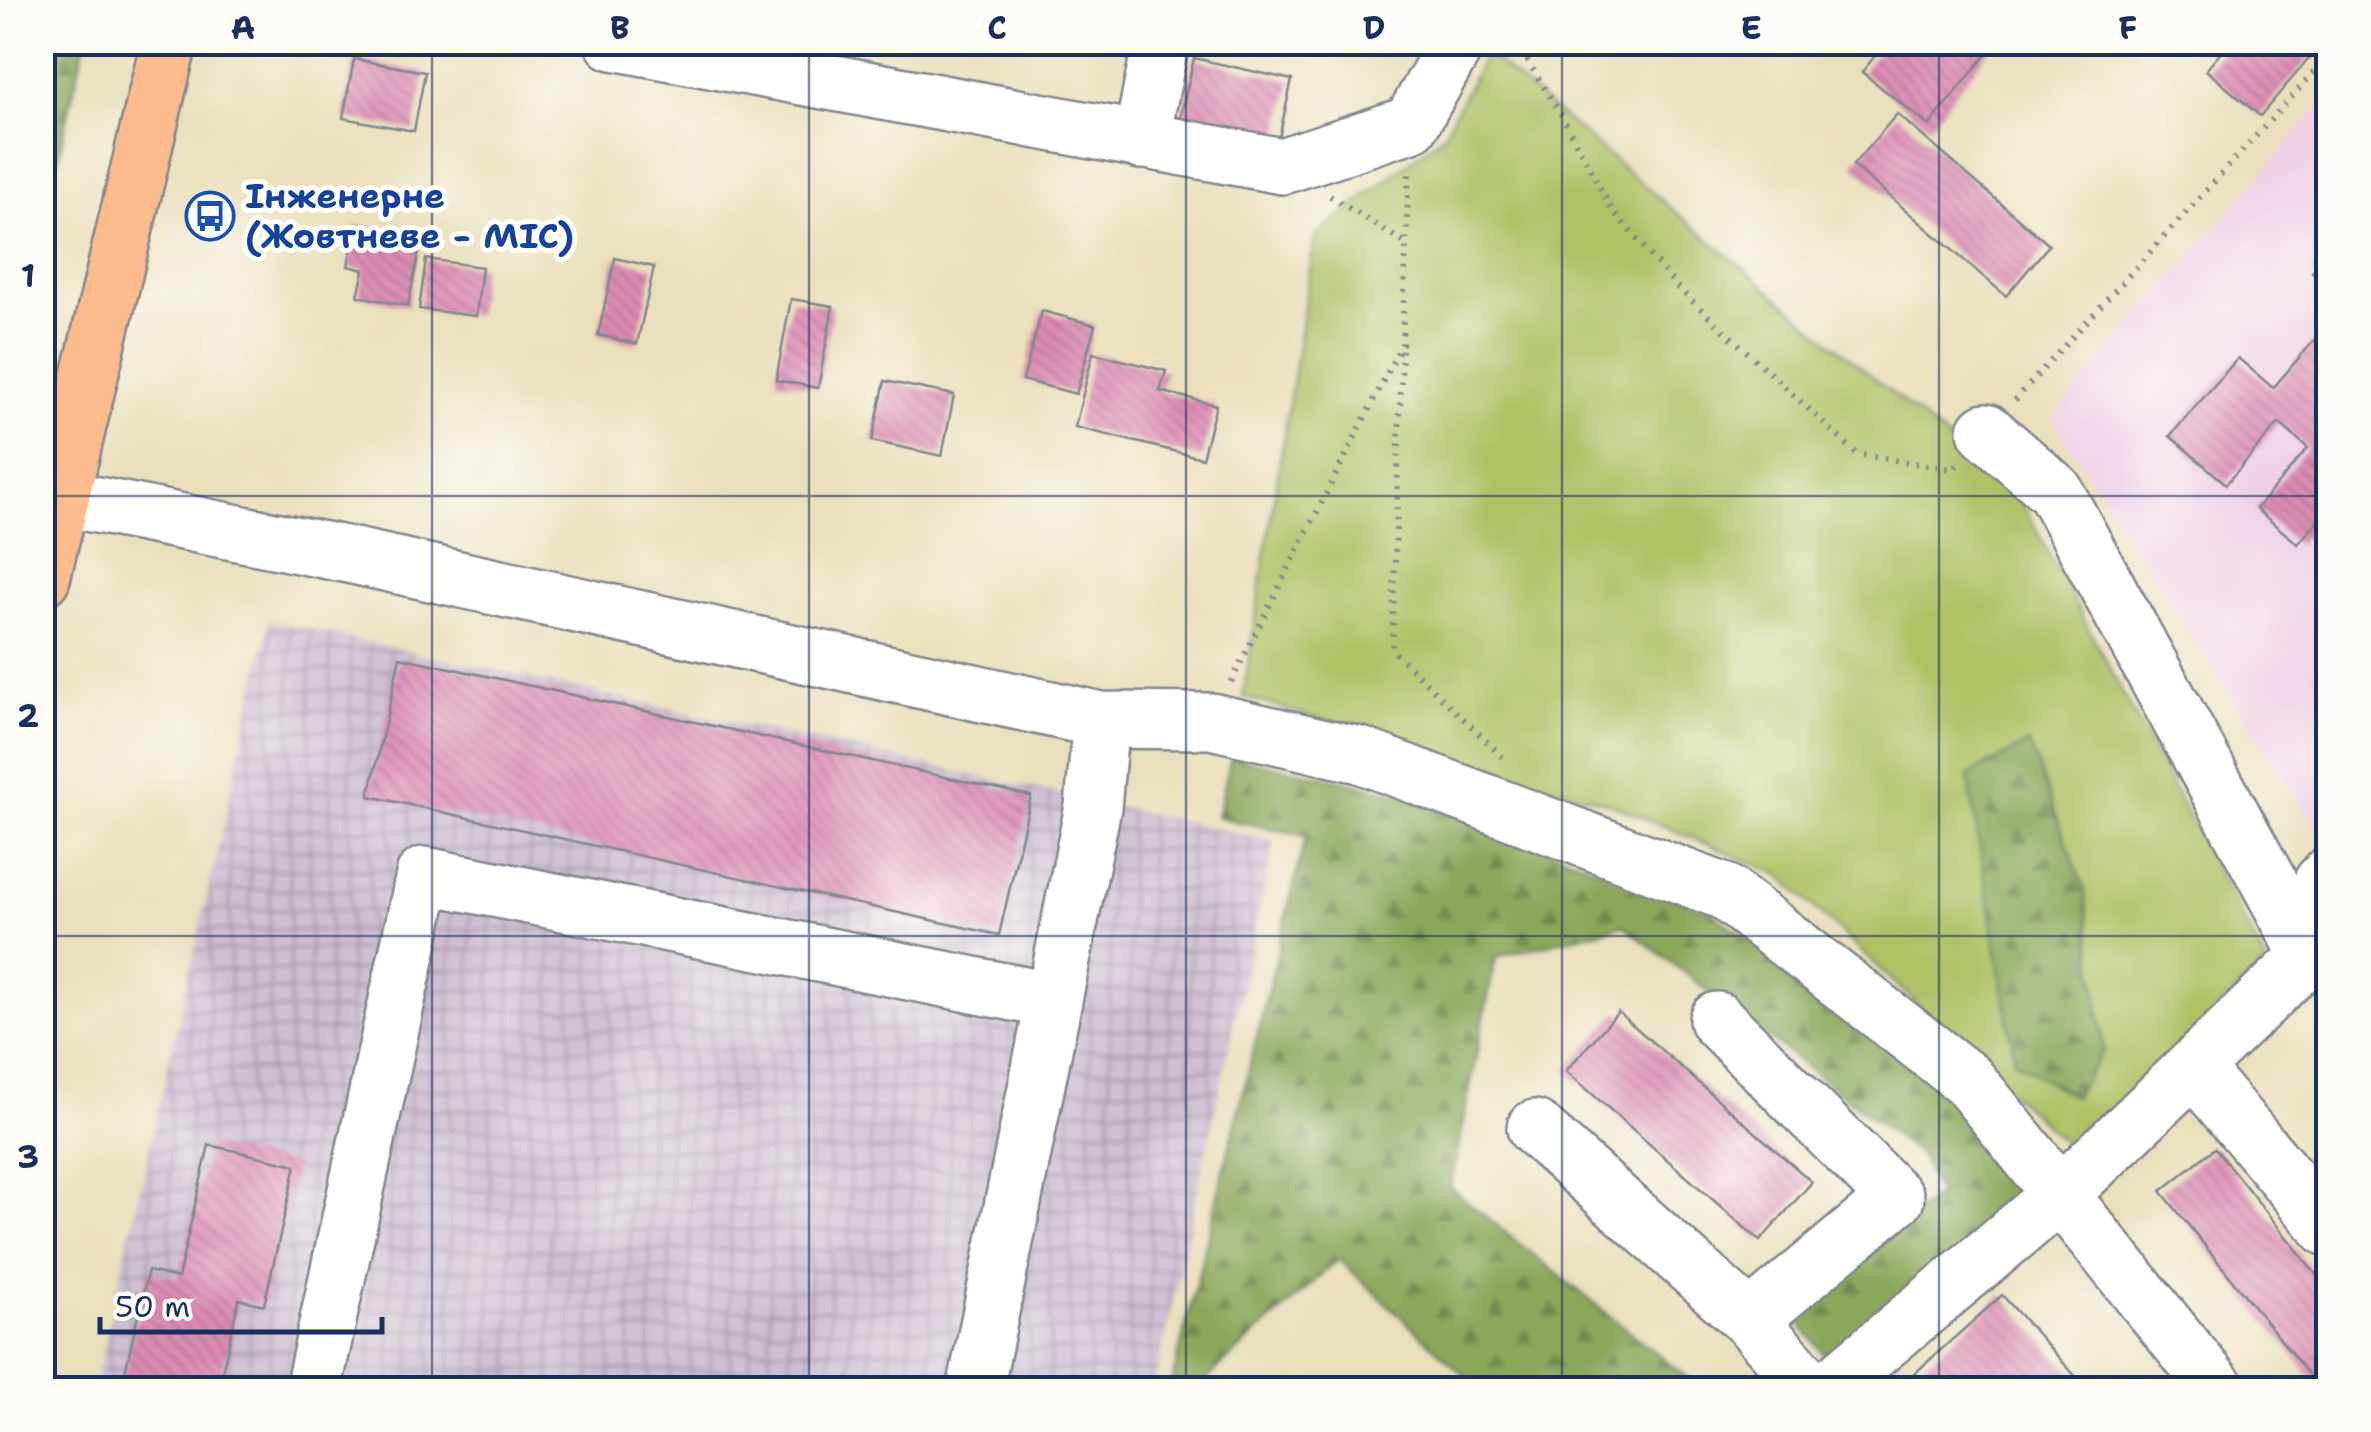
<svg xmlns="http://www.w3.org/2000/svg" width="2371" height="1432" font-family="'Shantell Sans',sans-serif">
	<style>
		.built { fill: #efd0e6 }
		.industrial { fill: url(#industrial-grid) }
		.green { fill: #aec165; stroke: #647862; stroke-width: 2.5 }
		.forest { fill: url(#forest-firs); stroke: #526b5c; stroke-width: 2.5 }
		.building { fill: url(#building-back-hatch) }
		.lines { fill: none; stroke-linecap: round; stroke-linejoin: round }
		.minor-casing { stroke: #82878d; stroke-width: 60 }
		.major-casing { stroke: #82878d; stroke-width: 60 }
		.path { stroke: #82878d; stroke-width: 6; stroke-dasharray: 2.5 8; stroke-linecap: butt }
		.minor { stroke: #fff; stroke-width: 55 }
		.major { stroke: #fbbb8c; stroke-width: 55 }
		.grid { fill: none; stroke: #1b2f5e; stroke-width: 2.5; stroke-opacity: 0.55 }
		.labels { text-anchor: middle; stroke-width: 10; stroke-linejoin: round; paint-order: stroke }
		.transit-label { font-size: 35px; font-weight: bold; fill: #164399; stroke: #fdfcf7; text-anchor: start }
		.neatline { fill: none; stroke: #1b2f5e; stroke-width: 4 }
		.grid-label { font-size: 32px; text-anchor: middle; font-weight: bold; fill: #1b2f5e }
	</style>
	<defs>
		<pattern id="industrial-grid" width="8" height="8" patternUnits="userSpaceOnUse" patternTransform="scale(2.5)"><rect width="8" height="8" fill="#cdbed2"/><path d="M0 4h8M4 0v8" fill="none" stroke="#a69bae"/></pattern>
		<pattern id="forest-firs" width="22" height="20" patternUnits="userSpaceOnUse" patternTransform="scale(2.5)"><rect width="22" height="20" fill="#8aa75a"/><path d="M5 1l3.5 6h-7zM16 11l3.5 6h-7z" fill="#70884e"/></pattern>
		<pattern id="building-back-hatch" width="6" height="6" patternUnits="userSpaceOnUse" patternTransform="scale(2.5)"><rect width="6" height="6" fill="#dd8cb3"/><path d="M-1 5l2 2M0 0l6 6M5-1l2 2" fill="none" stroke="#b27395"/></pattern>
	</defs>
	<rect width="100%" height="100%" fill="#fdfcf7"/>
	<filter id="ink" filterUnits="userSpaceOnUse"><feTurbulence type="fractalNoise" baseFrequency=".01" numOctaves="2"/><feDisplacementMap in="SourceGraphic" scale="20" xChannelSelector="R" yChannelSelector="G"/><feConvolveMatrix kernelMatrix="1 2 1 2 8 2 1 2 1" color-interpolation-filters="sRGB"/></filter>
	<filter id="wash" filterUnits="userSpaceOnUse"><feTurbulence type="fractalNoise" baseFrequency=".0048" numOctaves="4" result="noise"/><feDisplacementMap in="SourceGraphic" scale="40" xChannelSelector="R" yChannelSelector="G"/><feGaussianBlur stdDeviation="2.25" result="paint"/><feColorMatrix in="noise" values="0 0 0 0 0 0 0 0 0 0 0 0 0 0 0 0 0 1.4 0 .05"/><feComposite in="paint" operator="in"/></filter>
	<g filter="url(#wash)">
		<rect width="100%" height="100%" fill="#eadfbc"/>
		<path class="built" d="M2328,96V846L2052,419Z"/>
		<path class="industrial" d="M270,621L1274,841L1154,1389L94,1390Z"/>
		<path class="green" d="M1486,53L2021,501L2266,963L2072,1150L1779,874L1609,803L1243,697L1315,237L1443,135Z"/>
		<path class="forest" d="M43,42L85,43L43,222L42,43Z
			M2029,743L2084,888L2104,1050L2074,1097L2015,1061L1968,776Z
			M1231,757L1405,794L1712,912L1942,1085L2034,1195L1830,1362L1791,1312L1939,1194L1919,1154L1623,925L1496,957L1450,1188L1701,1389H1479L1339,1259L1196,1389L1170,1390L1306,836L1217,817Z"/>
		<g id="blocks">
			<path class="building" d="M1886,42H1996L1929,126L1862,72Z
				M2230,42H2323L2260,116L2206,70Z
				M1194,58L1292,80L1277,146L1179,124Z
				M354,59L425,72L414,131L343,118Z
				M1897,114L2049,245L2006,296L1853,165Z
				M356,225L422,237L408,306L358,296L364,270L348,266Z
				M2328,253V287L2312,272Z
				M615,258L654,267L637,344L598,335Z
				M426,259L482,267L476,316L419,309Z
				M791,299L833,306L818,388L776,380Z
				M1042,311L1095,325L1076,394L1023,380Z
				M2328,324V427L2323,434L2328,438V509L2298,544L2256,509L2308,448L2279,423L2226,484L2170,436L2238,358L2273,388Z
				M1093,353L1166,371L1160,391L1216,405L1202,458L1075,427Z
				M885,381L954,395L942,456L872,441Z
				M400,657L1031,796L999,935L369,796Z
				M1618,1012L1812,1182L1760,1241L1566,1071Z
				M209,1145L296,1165L264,1305L239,1299L218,1390H121L148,1271L178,1278Z
				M2215,1148L2328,1289V1390H2321L2161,1191Z
				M2002,1295L2088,1390H1896Z"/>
		</g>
	</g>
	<g filter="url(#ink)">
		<use href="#blocks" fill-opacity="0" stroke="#82878d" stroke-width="2.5"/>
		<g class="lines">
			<g class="minor-casing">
				<path id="minor" d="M613,42L1282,166L1411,124L1457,42
					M1141,141L1161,42
					M1986,431L2055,491L2309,956L2318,948
					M62,498L349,555L1101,720L1211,721L1360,755L1725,892L1968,1080L2218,1390
					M1717,1020L1896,1198L1750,1320L1812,1390
					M2193,1067L2328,1228
					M1535,1128L1750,1320
					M313,1390L424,875L1054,1001
					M975,1390L1093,807L1101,720
					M1827,1390L2061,1194L2309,956L2322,882L2328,876"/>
			</g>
			<g class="major-casing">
				<path id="major" d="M42,578L169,42"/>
			</g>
			<path class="path" d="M1516,42L1562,116L1611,208L1676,286L1857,454L1953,469L1957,465
				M42,184L44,185
				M1330,196L1406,244
				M1402,350L1392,650L1505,759
				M2015,400L2328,57
				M1231,682L1402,344L1409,171"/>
			<use href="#minor" class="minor"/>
			<use href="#major" class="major"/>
		</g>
	</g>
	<path class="grid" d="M432,42V1390M809,42V1390M1186,42V1390M1562,42V1390M1939,42V1390M42,496H2328M42,936H2328"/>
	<defs>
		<g id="bus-ring" transform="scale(2.5)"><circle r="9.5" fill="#fdfcf7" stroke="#1a4fb4" stroke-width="1.5"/><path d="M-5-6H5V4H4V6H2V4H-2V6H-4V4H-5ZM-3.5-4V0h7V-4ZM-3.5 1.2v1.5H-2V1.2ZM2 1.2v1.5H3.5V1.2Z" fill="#1a4fb4"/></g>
	</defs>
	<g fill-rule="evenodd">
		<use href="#bus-ring" x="210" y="216"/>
	</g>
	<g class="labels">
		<g class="transit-label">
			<text x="245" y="208">Інженерне<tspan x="245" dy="40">(Жовтневе - МІС)</tspan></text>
		</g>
	</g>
	<rect width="2371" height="1432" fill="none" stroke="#fdfcf7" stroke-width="110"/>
	<path d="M100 1317v15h282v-15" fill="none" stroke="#1b2f5e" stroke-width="5"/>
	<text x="115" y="1317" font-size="30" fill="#1b2f5e" stroke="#fdfcf7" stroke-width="8" paint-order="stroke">50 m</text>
	<rect x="55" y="55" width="2261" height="1322" class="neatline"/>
	<g class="grid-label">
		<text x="243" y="39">A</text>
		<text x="620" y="39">B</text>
		<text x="997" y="39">C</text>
		<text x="1374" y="39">D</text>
		<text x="1751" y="39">E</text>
		<text x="2128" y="39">F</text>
		<text x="28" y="287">1</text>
		<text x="28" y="727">2</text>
		<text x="28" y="1168">3</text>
	</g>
</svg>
